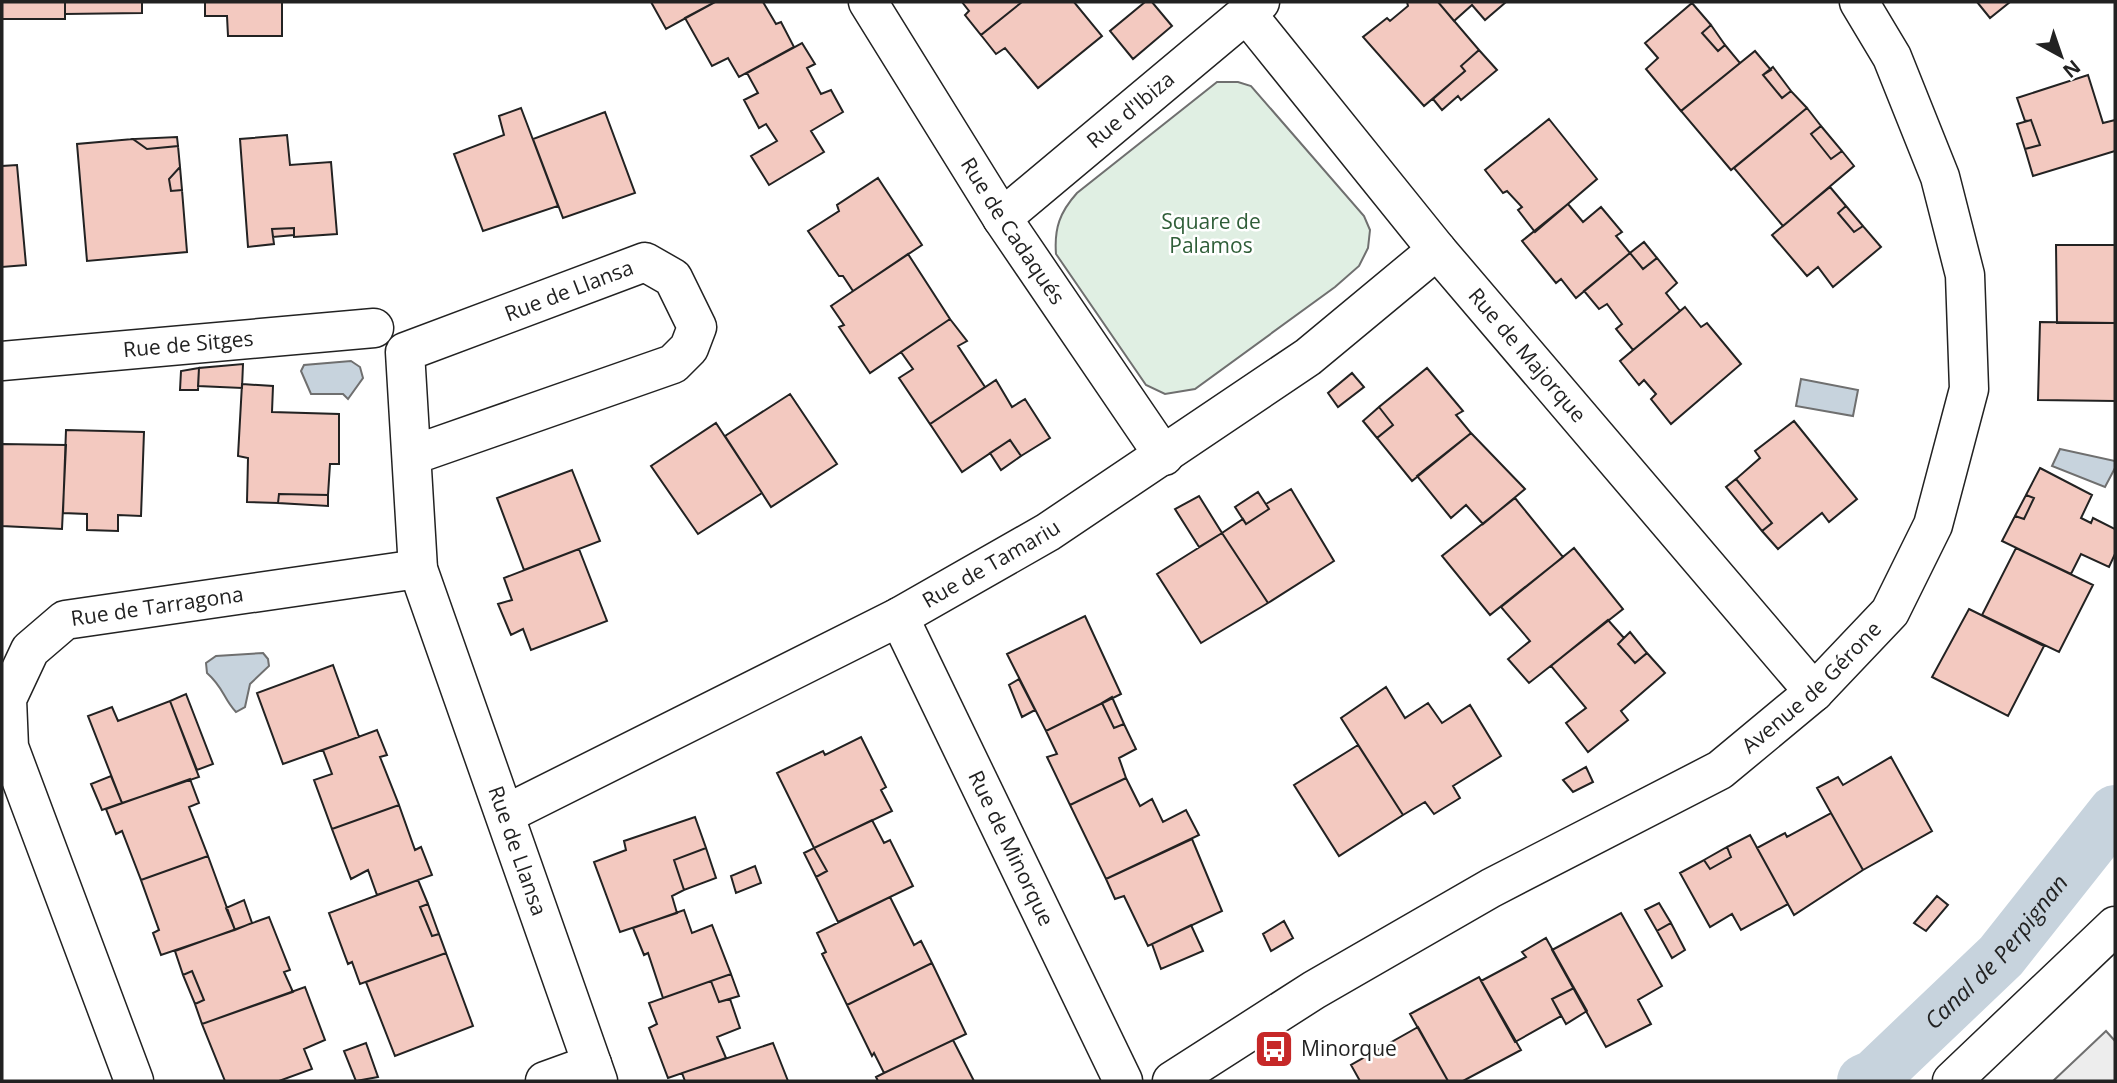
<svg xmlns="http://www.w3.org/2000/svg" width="2117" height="1083" font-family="'Open Sans',sans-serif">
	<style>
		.green { fill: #e0efe3; stroke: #6f6f6f; stroke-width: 2 }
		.parking { fill: #ededed; stroke: #6f6f6f; stroke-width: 2 }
		.water { fill: #c7d3dd; stroke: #6f6f6f; stroke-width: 2 }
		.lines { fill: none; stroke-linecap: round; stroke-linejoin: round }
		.canal { stroke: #c7d3dd; stroke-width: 54 }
		.building { fill: #f3c9c0; stroke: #222; stroke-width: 2 }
		.minor-casing { stroke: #222; stroke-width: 41 }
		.minor { stroke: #fff; stroke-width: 38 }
		.labels { text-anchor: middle; stroke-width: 5; stroke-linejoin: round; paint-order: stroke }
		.street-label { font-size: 21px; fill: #222; stroke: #fff }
		.park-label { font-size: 21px; fill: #2f5e38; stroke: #fff }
		.poi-label { font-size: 21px; fill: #222; stroke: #fff; text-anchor: start }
		.water-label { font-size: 23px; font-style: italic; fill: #222; stroke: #fff }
	</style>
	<rect width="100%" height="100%" fill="#fff"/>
	<path class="green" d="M1217,82H1238L1251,86L1364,216L1370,230L1368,248L1359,266L1335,287L1195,389L1165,394L1146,385L1056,254C1054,228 1060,212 1077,193Z"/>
	<path class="parking" d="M2106,1031L2115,1041V1081H2053Z"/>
	<path class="water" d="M351,361L360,367L363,378L348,399L343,394H311L301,371L304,365Z
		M1801,379L1858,390L1853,416L1796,406Z
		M2060,449L2115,461V468L2105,487L2052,466Z
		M263,653L268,659L269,666L250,684L245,707L236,712C223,698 224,688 207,673L206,663L216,656Z"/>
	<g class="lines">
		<path class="canal" id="s1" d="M1864,1081L1875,1076L2001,956L2115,812"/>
	</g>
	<path class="building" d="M2,2H65V19H2Z
		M65,2H142V13L65,14Z
		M205,2H282V36H228L227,16H205Z
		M651,2H715L666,29Z
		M715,2H763L776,24L781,22L794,47L739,77L728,58L712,66L685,18Z
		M962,2H1022L981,35L965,15L969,11Z
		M1022,2H1074L1102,36L1038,88L1005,48L996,54L981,35Z
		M1145,2H1152L1172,26L1133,59L1110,31Z
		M1407,2H1438L1479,50L1461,66L1465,71L1424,106L1363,37L1387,18L1390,21L1408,6Z
		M1438,2H1506L1485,20L1472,5L1454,21Z
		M1977,2H2010L1990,18Z
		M1692,3L1711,25L1702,33L1718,51L1725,45L1740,63L1681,111L1646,69L1658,58L1645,43Z
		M1711,25L1725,45L1718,51L1702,33Z
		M802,43L815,64L807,68L821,94L831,90L843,112L811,131L824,152L769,185L751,156L777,141L766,124L759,128L744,100L758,93L747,73Z
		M1479,50L1497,70L1461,100L1458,96L1442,110L1433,99L1465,71L1461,66Z
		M1755,51L1771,70L1763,75L1782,98L1791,91L1807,108L1731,170L1681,111Z
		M1773,67L1791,91L1782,98L1763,75Z
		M2088,75L2103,123L2115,120V151L2033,176L2025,149L2040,145L2031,120L2025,121L2017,98Z
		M521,108L558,206L483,231L454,154L504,135L499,116Z
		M1807,108L1821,126L1811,134L1831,159L1842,151L1854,166L1783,226L1734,168Z
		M605,112L635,193L563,218L533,139Z
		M1549,119L1597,179L1535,232L1518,210L1522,207L1507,191L1503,193L1485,170Z
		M2031,120L2040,145L2025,149L2017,124Z
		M1821,126L1842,151L1831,159L1811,134Z
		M287,135L290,165L331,162L337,234L294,237V228L272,229L274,244L248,247L240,139Z
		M177,137L178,146L147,149L133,139Z
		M133,139L147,149L178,146L180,167L169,179L171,191L182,190L187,252L87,261L77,144Z
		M17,165L26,265L2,267V166Z
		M180,167L182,190L171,191L169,179Z
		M878,178L922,245L853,291L843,276H839L808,231L839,211L837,205Z
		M1830,187L1846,206L1838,213L1854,232L1863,226L1881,247L1833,287L1818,267L1807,276L1772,235Z
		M1568,204L1583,222L1601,207L1622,232L1616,236L1630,253L1576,298L1561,279L1556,283L1522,241Z
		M1846,206L1863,226L1854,232L1838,213Z
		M294,228V235L273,237L272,229Z
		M1644,242L1657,258L1643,269L1630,253Z
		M2056,245H2115V323H2057Z
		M1630,253L1643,269L1657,258L1677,283L1666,293L1680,311L1633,350L1616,329L1622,324L1607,304L1599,309L1584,291Z
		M908,254L950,319L870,373L839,327L844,325L831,306Z
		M1685,307L1701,327L1707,323L1741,364L1671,424L1651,399L1656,394L1644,380L1639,385L1620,361Z
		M950,319L967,341L958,346L985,387L930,424L899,378L913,369L901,352Z
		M2040,322L2115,323V401L2038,400Z
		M243,364L242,388L198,386L199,368Z
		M199,368L198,390H180L181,371Z
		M1427,368L1463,411L1456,415L1471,433L1412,481L1377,438L1393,425L1379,407Z
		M1352,373L1364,387L1338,407L1328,393Z
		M996,380L1012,407L1025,399L1050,438L1021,456L1010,440L962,472L930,424Z
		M242,384L273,386L272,412L339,414V464H330L328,495L279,494L278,503L247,502L248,458L238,456Z
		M790,394L837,464L771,507L725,436Z
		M1379,407L1393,425L1377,438L1363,421Z
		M1794,421L1857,499L1829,522L1822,513L1778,549L1762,531L1772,523L1736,479L1760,458L1755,451Z
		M716,423L762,493L698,534L651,466Z
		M66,430L144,432L141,516L118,515V531L87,530V514L63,513Z
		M1471,433L1525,489L1483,524L1466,505L1451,518L1417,476Z
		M1010,440L1021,456L1001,470L990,453Z
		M2,444L66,445L62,529L2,526Z
		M2040,468L2092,495L2081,518L2091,523L2093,518L2115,529V554L2109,567L2081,554L2071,574L2002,541L2015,516L2024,519L2034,498L2026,495Z
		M572,470L600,541L524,570L497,498Z
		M1736,479L1772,523L1762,531L1726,487Z
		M1291,489L1334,561L1268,603L1222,533L1243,519L1246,524L1269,509L1266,504Z
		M1258,492L1269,509L1246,524L1235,507Z
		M279,494L328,495V506L278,503Z
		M2026,495L2034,498L2024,519L2015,516Z
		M1199,496L1222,533L1199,547L1175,509Z
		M1515,498L1563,557L1490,615L1442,556Z
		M1222,533L1268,603L1201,643L1157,574Z
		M1574,548L1623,609L1529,683L1508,659L1530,641L1501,607Z
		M2016,548L2093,585L2059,652L1982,615Z
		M579,549L607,621L531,650L523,629L511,635L498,604L512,600L504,578Z
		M1969,609L2044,646L2008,716L1932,677Z
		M1085,616L1121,694L1046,731L1007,654Z
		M1608,620L1624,638L1618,644L1635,663L1647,653L1665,673L1621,711L1628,720L1588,752L1566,723L1586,708L1551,666Z
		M1630,632L1647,653L1635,663L1618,644Z
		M333,665L359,737L283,764L257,693Z
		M1019,679L1035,710L1022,717L1009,685Z
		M1386,687L1405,718L1428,703L1442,723L1470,705L1501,756L1453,786L1460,798L1434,814L1425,802L1403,815L1341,718Z
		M186,694L213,764L197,770L170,701Z
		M1112,697L1124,724L1114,728L1102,703Z
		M170,701L199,777L122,803L88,716L112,707L118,721Z
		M1102,703L1114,728L1124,724L1136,749L1119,758L1126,778L1070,805L1047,757L1057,754L1046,731Z
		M377,730L387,755L380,757L399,805L332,829L314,780L332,774L323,750Z
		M861,737L886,787L881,790L892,811L814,848L777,773L823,751L825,755Z
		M1358,745L1403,815L1339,856L1294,785Z
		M1891,757L1932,831L1863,870L1817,788L1838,777L1843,785Z
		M1586,767L1593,782L1573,792L1563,780Z
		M111,776L122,803L102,810L91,784Z
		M1126,778L1140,806L1152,799L1163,822L1186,810L1199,835L1106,879L1070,805Z
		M190,779L199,803L189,807L208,856L141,880L122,831L116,834L106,809Z
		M399,805L415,850L421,847L432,875L377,895L368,870L351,879L332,829Z
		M1831,813L1863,870L1794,915L1757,848L1785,833L1787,837Z
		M695,817L706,848L674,860L684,890L672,896L677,913L620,932L594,862L626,850L624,841Z
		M872,820L884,843L890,840L913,886L838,922L816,877L827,871L814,848Z
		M1750,835L1788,904L1741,930L1732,914L1710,927L1680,873L1704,860L1710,869L1731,857L1727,847Z
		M1192,839L1222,911L1148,946L1124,896L1115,899L1106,879Z
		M1727,847L1731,857L1710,869L1704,860Z
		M706,848L716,878L684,890L674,860Z
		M814,848L827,871L816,877L804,853Z
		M208,856L235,930L161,955L153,933L159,930L141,880Z
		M755,866L761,883L736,893L731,876Z
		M418,880L428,904L420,907L432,936L439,934L446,953L360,984L352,962L348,964L329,913Z
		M1937,896L1948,905L1926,931L1914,923Z
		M890,897L914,945L921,941L932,963L847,1005L822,954L826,952L817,933Z
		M244,900L252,923L235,930L226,908Z
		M1659,903L1671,923L1657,931L1645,910Z
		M428,904L439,934L432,936L420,907Z
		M684,910L692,933L712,925L731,974L663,998L648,953L644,955L633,928Z
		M1621,913L1662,986L1638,1000L1651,1024L1606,1047L1552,950Z
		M269,917L290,970L284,972L293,992L202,1024L195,1004L204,1000L192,971L183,975L175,951Z
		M1284,921L1293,938L1271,951L1263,934Z
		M1671,923L1685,950L1672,958L1657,931Z
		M1191,925L1203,951L1161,969L1152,944Z
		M1546,938L1574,988L1552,999L1561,1016L1515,1042L1481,981L1526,957L1522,952Z
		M446,953L473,1026L395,1056L366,982Z
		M932,963L966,1034L884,1073L874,1053L872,1056L847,1005Z
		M192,971L204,1000L195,1004L183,975Z
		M731,974L739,996L719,1002L711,981Z
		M1479,977L1521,1050L1463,1081H1448L1410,1014Z
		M711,981L719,1002L730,999L740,1028L717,1037L726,1058L668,1078L649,1028L657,1024L649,1003Z
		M305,987L325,1040L304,1049L312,1069L279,1081H225L202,1024Z
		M1574,988L1587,1011L1566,1024L1552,999Z
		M1418,1027L1448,1081H1360L1351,1065Z
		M953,1040L974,1081H878L876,1077L884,1073Z
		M366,1043L378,1077L356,1081L344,1051Z
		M773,1043L788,1081H685L682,1073Z"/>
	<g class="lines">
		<g class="minor-casing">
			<g id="minor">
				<path id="s2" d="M868,2L1002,218L1164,456"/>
				<path id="s3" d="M1246,13L1437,250L1814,692"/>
				<path id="s4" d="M1002,218L1260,2"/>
				<path id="s5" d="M2,361L374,328"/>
				<path id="s6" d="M413,455L673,364L689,348L697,327L673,278L645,262L405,352L418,569L598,1081"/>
				<path id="s7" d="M899,617L1123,1081"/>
				<path id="s8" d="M506,814L899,617L1048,532L1308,357L1437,250"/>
				<path id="s9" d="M134,1081L9,747L7,699L30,650L65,620L418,569"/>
				<path d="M545,1081L592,1064"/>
				<path id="s10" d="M1172,1081L1314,990L1491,888L1720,770L1814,692L1890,612L1933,525L1969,389L1965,275L1940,177L1892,57L1859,2"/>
				<path d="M1952,1081L2115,926"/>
			</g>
		</g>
		<use href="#minor" class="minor"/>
	</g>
	<defs>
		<g id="bus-square" transform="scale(2.0125)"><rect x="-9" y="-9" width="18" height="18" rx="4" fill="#c62828" stroke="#fff"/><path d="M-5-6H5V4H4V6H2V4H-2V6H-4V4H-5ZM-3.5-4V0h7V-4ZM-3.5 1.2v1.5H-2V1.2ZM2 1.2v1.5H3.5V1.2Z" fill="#fff"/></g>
	</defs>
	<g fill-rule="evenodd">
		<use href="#bus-square" x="1274" y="1049"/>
	</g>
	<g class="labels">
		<g class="street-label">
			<text dy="7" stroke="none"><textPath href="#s4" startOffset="168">Rue d'Ibiza</textPath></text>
			<text dy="7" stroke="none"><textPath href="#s2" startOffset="271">Rue de Cadaqués</textPath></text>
			<text transform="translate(569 291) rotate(-21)" y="7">Rue de Llansa</text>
			<text dy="7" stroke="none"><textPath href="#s5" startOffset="187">Rue de Sitges</textPath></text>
			<text dy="7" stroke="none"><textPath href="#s3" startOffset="443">Rue de Majorque</textPath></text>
			<text dy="7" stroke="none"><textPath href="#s8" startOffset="546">Rue de Tamariu</textPath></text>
			<text dy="7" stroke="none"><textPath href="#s9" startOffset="598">Rue de Tarragona</textPath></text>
			<text dy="7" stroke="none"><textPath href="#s10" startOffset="754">Avenue de Gérone</textPath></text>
			<text dy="7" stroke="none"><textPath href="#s7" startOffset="257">Rue de Minorque</textPath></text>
			<text dy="7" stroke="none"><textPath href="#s6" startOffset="1180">Rue de Llansa</textPath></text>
		</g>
		<g class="park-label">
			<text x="1211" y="229">Square de<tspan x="1211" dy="24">Palamos</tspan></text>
		</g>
		<g class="poi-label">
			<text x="1301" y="1056">Minorque</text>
		</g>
		<g class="water-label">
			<text dy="8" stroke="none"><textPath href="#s1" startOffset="186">Canal de Perpignan</textPath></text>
		</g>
	</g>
	<rect width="2117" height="1083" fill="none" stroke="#222222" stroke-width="7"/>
	<g transform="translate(2061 56) rotate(140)" stroke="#ffffff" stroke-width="5" paint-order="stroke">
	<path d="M0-5L12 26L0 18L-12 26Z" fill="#222222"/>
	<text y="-10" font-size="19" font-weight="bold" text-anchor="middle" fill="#222222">N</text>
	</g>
</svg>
